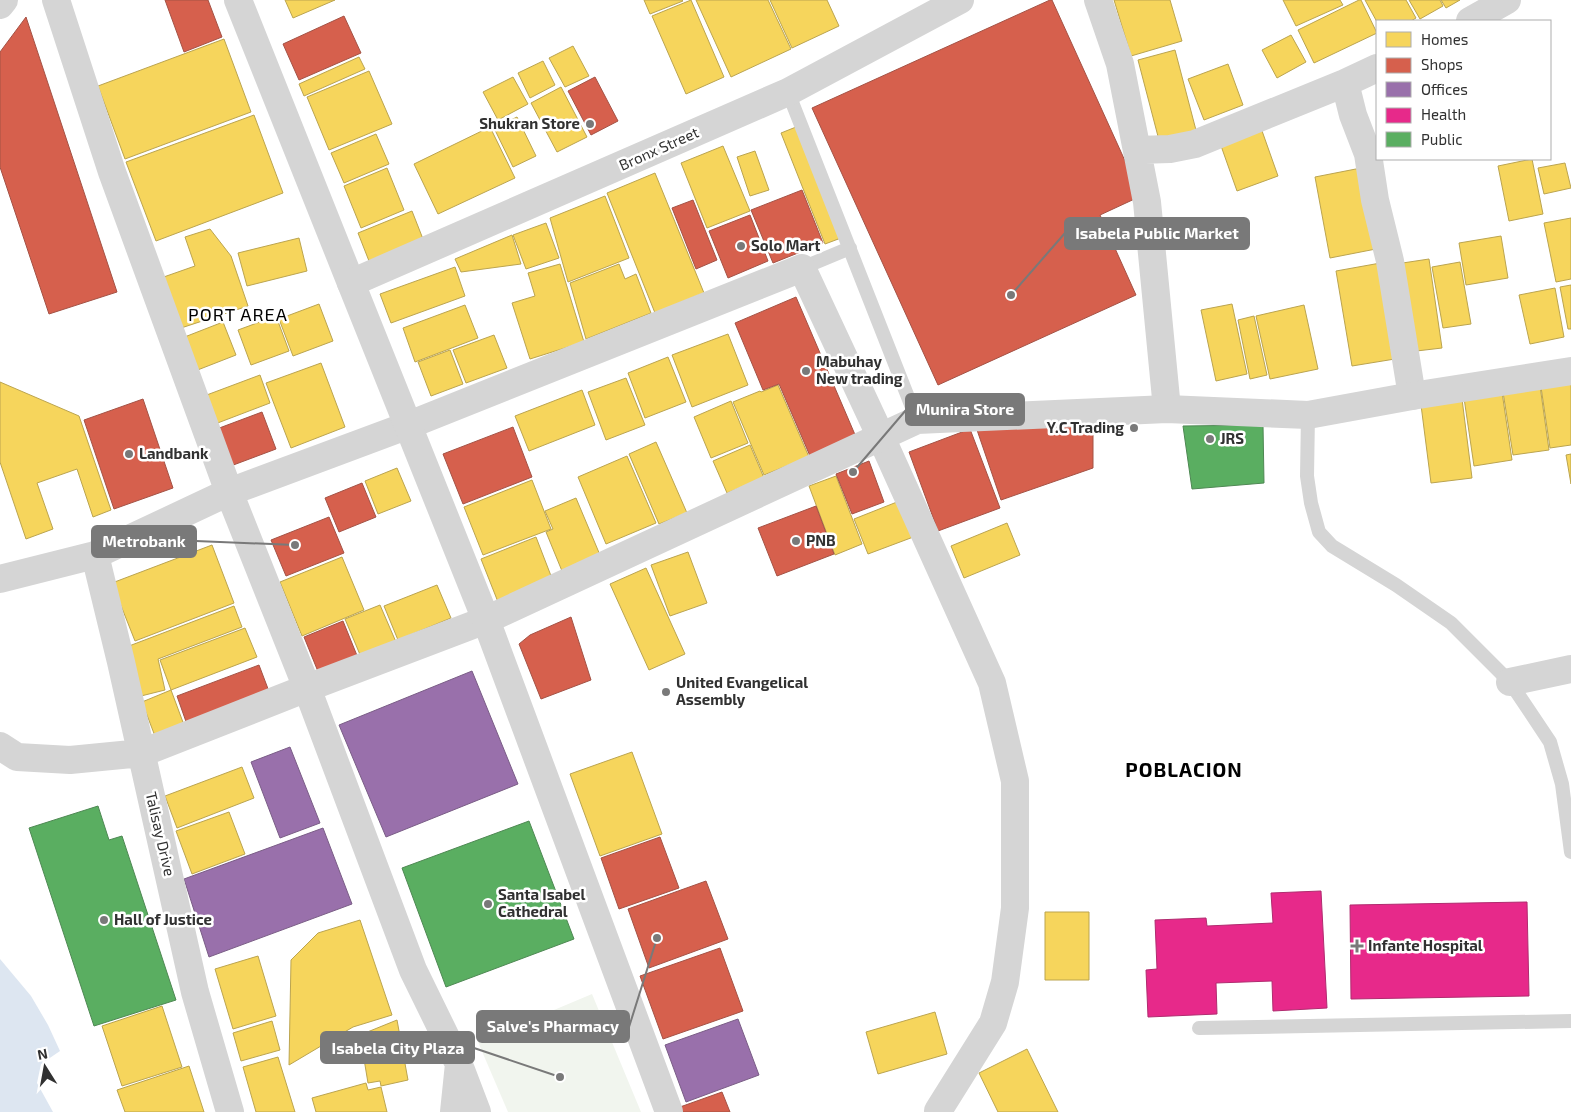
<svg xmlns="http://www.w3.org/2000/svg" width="1571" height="1112" font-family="'Exo 2',sans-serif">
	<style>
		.green { fill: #f1f5ee }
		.water { fill: #dde6f1 }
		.homes { fill: #f6d55c; stroke: #bba44f }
		.shops { fill: #d6604d; stroke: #a45245 }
		.offices { fill: #9970ab; stroke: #7a5d86 }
		.health { fill: #e7298a; stroke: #b02b6f }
		.public { fill: #5aae61; stroke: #4e8853 }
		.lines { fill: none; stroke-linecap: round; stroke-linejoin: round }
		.service { stroke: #d5d5d5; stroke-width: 14 }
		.minor { stroke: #d5d5d5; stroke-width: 28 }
		.tertiary { stroke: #d5d5d5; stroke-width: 28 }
		.poi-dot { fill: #797979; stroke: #fff; stroke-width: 2 }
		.labels { text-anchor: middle; stroke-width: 5; stroke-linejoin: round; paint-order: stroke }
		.poi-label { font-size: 15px; font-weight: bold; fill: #313131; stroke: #fff; text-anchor: start }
		.street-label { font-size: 15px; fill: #313131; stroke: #fff }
		.quarter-label { font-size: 18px; letter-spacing: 1px; fill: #000; stroke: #fff }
		.district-label { font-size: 20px; font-weight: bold; letter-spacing: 1px; fill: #000; stroke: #fff }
		.leader { fill: none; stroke: #797979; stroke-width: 2 }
		.callout-dot { fill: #797979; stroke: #fff; stroke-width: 2 }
		.callout { fill: #797979; stroke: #797979; stroke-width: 2 }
		.callout-label { font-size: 16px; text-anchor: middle; font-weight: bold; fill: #fff }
	</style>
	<rect width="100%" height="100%" fill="#fff"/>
	<path class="green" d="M592,994L641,1112H508L478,1042Z"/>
	<path class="water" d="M0,959L31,996L48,1025L60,1051L41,1064L37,1083L53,1112H0Z"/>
	<path class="homes" d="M285,0H335L293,18Z
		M644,0H682L683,1L650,14Z
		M691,0L724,77L686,94L652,16Z
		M696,0H768L791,49L731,77Z
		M770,0H827L839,26L792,48Z
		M1114,0H1170L1182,41L1131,56Z
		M1283,0H1340L1343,5L1296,26Z
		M1359,0H1361L1377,33L1314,63L1298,30Z
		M1365,0H1406L1416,18L1411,21L1377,22Z
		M1409,0H1440L1443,6L1420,19Z
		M1441,0H1460L1446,8Z
		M1291,35L1306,62L1277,78L1262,50Z
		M224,39L251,112L125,159L98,86Z
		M573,46L589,76L565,87L549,58Z
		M1175,50L1197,134L1160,144L1138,60Z
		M359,57L365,69L304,96L299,84Z
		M543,61L555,85L530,98L518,73Z
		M1228,64L1243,105L1204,120L1188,79Z
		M369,71L392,124L329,150L307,97Z
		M513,77L528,104L498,120L483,92Z
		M561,87L587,137L557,152L531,103Z
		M254,115L283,193L156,241L126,162Z
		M517,117L536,156L513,167L494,128Z
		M490,127L515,178L438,214L414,164Z
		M796,127L841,238L825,244L781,133Z
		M1261,128L1278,176L1237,191L1220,143Z
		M376,134L389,164L344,183L331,153Z
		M723,146L750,211L707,228L681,163Z
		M755,151L769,190L750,196L737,157Z
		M1532,159L1543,214L1509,221L1498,166Z
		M1565,163L1571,188L1544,194L1538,168Z
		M1366,167L1381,248L1330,258L1315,177Z
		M387,168L404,210L361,228L344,186Z
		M655,173L704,293L655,313L607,193Z
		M605,196L629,258L568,282L550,218Z
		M412,211L423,239L369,261L358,233Z
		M1571,218V279L1556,282L1544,223Z
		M546,223L559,258L526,269L513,235Z
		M210,229L231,256L248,306L175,330L158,279L195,266L185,237Z
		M512,235L521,264L461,272L455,259Z
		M1501,236L1508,278L1466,285L1459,243Z
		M299,238L307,271L247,286L238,253Z
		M1429,259L1442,348L1408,352L1396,264Z
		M1386,262L1401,358L1352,366L1336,271Z
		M1460,262L1471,324L1443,328L1432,267Z
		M560,264L584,342L530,359L512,303L535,296L528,273Z
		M619,264L625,279L636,274L651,313L586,339L570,283Z
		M455,267L465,296L391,323L380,294Z
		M1571,285V329H1568L1560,287Z
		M1555,288L1564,337L1530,344L1519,295Z
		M319,304L333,341L293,356L279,319Z
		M1232,304L1247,374L1216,381L1201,310Z
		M465,305L478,338L415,362L403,328Z
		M1304,305L1318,369L1270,379L1256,316Z
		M276,316L289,351L251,365L238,330Z
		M1254,316L1267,375L1250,379L1238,320Z
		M223,322L236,355L195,371L182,338Z
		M728,334L748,385L692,407L672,355Z
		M494,335L507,368L466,383L453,350Z
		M450,350L463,384L431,396L418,362Z
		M668,357L686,402L645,418L628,373Z
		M321,363L345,427L291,448L266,383Z
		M260,375L270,403L215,424L204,396Z
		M626,378L645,425L606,440L588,392Z
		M0,382L79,416L111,510L93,517L77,469L37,483L53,529L26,539L0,462Z
		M1571,382V445L1550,448L1541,387Z
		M778,385L809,457L764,475L733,402L760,391L761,392Z
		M1540,386L1549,450L1513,455L1503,392Z
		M582,390L595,425L529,451L515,416Z
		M1502,392L1512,460L1474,466L1464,398Z
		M1462,399L1472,478L1431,483L1421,405Z
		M731,401L748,443L711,458L694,417Z
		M656,442L687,513L659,524L629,454Z
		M750,445L764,478L727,493L713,461Z
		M1571,454V484L1566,455Z
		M627,456L656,523L606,544L578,477Z
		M397,468L411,501L378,514L365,481Z
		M836,476L862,544L835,555L809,486Z
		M532,480L551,529L483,555L464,507Z
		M576,498L600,555L562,571L546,532L553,529L545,511Z
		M902,500L916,536L868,554L854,519Z
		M1007,523L1020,555L964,578L951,546Z
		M536,537L553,581L498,602L481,559Z
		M212,545L234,603L135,641L112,583Z
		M688,552L707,603L670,616L651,565Z
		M342,557L364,610L302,636L280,582Z
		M646,568L685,654L649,670L610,584Z
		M437,585L451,618L398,640L384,606Z
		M380,605L396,642L361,657L345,619Z
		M234,606L242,627L158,659L165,690L141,696L129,646Z
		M245,628L257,657L171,690L160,660Z
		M171,690L187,733L158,744L142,702Z
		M632,752L662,834L600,856L570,774Z
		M242,767L254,798L177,828L165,796Z
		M229,812L245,854L192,874L176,831Z
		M1045,912H1089V980H1045Z
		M360,920L392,1015L353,1027L289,1065L291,960L318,933Z
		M258,956L276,1016L233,1029L215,969Z
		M162,1006L182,1067L122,1086L102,1026Z
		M935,1012L947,1054L878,1074L866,1032Z
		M397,1020L408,1080L381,1086L380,1081L368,1083L360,1035Z
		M272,1021L280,1050L241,1061L233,1033Z
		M1027,1049L1058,1112H998L979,1073Z
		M278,1057L295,1112H256L243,1067Z
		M189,1066L204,1112H125L117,1090Z
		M366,1083L368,1090L381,1087L387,1112H316L312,1098Z"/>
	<path class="shops" d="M165,0H208L222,37L184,52Z
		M1050,0H1052L1141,196L1100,215L1136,295L938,385L812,108Z
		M344,16L361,53L299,80L283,44Z
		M26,17L117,292L49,314L0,167V52Z
		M595,77L618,121L591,135L568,91Z
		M802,190L823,243L773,263L751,210Z
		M693,200L717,260L696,269L672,208Z
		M750,215L768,261L728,278L709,231Z
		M796,297L856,437L810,456L779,384L763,390L735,323Z
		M143,399L173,488L114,509L84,420Z
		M262,412L276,449L228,467L214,430Z
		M1093,425V468L1001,500L976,427Z
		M513,427L532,477L463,504L443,454Z
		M970,429L1000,508L938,531L909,452Z
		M869,461L884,502L852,514L836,474Z
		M362,483L376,517L339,532L325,498Z
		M816,506L834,554L777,576L758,528Z
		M329,517L344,553L286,576L271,540Z
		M571,617L591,680L541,699L519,644L530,635Z
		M343,621L358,658L319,674L304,637Z
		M259,665L273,702L190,733L177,696Z
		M660,837L679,888L619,909L601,858Z
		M706,881L728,939L649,968L628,909Z
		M720,948L743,1011L663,1039L640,976Z
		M722,1092L730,1112H682L680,1107Z"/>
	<path class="offices" d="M472,671L518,784L386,837L339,725Z
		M290,747L320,823L280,838L251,762Z
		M323,828L352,904L209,957L184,879Z
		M738,1019L759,1075L686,1102L665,1045Z"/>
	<path class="health" d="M1321,891L1327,1008L1273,1011L1272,981L1216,983L1217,1014L1148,1017L1146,970L1157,969L1155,920L1206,918L1207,926L1273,923L1271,893Z
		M1527,902L1529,996L1351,999L1350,905Z"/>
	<path class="public" d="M1263,425L1264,483L1192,489L1183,426Z
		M98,806L109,840L122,836L176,1000L94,1026L29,828Z
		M529,821L574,939L446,987L402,868Z"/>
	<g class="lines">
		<path class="service" d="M788,92L917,420
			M802,268L850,248
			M1308,415L1307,476L1311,503L1319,532L1332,546L1396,585L1451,623L1510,682L1550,742L1562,784L1571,852
			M1199,1028L1571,1021"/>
		<path class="minor" d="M56,0L112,172L229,492L307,688L413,970L459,1064L454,1112
			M238,0L351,283
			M1098,0L1120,64L1147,202L1167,409
			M0,5L4,0
			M1470,21L1507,0
			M1345,83L1353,115L1368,154L1375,200L1390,261L1412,396
			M1137,150L1170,149L1195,144L1345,83L1377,68
			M95,555L121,662L195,992L230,1112
			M0,579L95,555L229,492L409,425L802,268L881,437L992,683L1015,781V908L1005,982L993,1023L938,1111
			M1510,682L1571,669
			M0,746L17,757L70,760L142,753L307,688L486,620
			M461,1070L477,1112"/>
		<path class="tertiary" d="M486,620L917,420L1167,409L1308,415L1412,396L1571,371
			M669,1112L486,620L351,283L788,92L960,0"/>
	</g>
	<g class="poi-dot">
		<circle cx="590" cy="124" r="5"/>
		<circle cx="741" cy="246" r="5"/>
		<circle cx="806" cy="371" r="5"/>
		<circle cx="1134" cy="428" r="5"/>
		<circle cx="1210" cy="439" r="5"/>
		<circle cx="129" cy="454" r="5"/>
		<circle cx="796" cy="541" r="5"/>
		<circle cx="666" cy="692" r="5"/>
		<circle cx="488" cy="904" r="5"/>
		<circle cx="104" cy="920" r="5"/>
		<path d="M1354.5 938.5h5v5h5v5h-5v5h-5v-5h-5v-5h5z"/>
	</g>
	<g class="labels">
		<g class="poi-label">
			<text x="580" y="129" text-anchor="end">Shukran Store</text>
			<text x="751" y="251">Solo Mart</text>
			<text x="816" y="367">Mabuhay<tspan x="816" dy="17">New trading</tspan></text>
			<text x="1124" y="433" text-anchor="end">Y.C Trading</text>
			<text x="1220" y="444">JRS</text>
			<text x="139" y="459">Landbank</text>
			<text x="806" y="546">PNB</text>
			<text x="676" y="688">United Evangelical<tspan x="676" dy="17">Assembly</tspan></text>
			<text x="498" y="900">Santa Isabel<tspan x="498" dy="17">Cathedral</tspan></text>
			<text x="114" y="925">Hall of Justice</text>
			<text x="1368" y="951">Infante Hospital</text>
		</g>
		<g class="street-label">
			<text transform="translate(659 149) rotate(-24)" y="5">Bronx Street</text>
			<text transform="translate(160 834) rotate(77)" y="5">Talisay Drive</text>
		</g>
		<g class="quarter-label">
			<text x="238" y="321">PORT AREA</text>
		</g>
		<g class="district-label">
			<text x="1184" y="777">POBLACION</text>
		</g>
	</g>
	<path class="leader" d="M1011 295L1065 233M853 472L906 410M295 545L196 541M657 938L629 1027M560 1077L474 1048"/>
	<g class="callout-dot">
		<circle cx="1011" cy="295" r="5"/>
		<circle cx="853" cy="472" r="5"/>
		<circle cx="295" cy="545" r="5"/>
		<circle cx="657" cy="938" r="5"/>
		<circle cx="560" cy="1077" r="5"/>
	</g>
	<g class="callout">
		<rect x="1065" y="218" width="184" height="31" rx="5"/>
		<rect x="906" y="394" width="118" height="31" rx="5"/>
		<rect x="92" y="526" width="104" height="31" rx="5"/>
		<rect x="477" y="1011" width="152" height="31" rx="5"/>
		<rect x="321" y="1032" width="153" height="31" rx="5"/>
	</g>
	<g class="callout-label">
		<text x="1157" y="239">Isabela Public Market</text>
		<text x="965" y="415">Munira Store</text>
		<text x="144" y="547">Metrobank</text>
		<text x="553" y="1032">Salve's Pharmacy</text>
		<text x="398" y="1054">Isabela City Plaza</text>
	</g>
	<rect x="1376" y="20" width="175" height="140" fill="#ffffff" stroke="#adadad"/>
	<rect x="1386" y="32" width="25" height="15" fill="#f6d55c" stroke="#adadad"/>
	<text x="1421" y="45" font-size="15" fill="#313131">Homes</text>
	<rect x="1386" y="58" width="25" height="15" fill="#d6604d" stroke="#adadad"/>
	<text x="1421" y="70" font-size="15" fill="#313131">Shops</text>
	<rect x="1386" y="82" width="25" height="15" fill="#9970ab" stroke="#adadad"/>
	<text x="1421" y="95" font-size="15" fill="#313131">Offices</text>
	<rect x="1386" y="108" width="25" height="15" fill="#e7298a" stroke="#adadad"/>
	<text x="1421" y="120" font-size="15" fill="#313131">Health</text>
	<rect x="1386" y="132" width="25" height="15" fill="#5aae61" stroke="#adadad"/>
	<text x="1421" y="145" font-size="15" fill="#313131">Public</text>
	<g transform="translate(45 1067) rotate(349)" stroke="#ffffff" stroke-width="4" paint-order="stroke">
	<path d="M0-4L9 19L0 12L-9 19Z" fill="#313131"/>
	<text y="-8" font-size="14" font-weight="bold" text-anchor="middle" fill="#313131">N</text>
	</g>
</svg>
